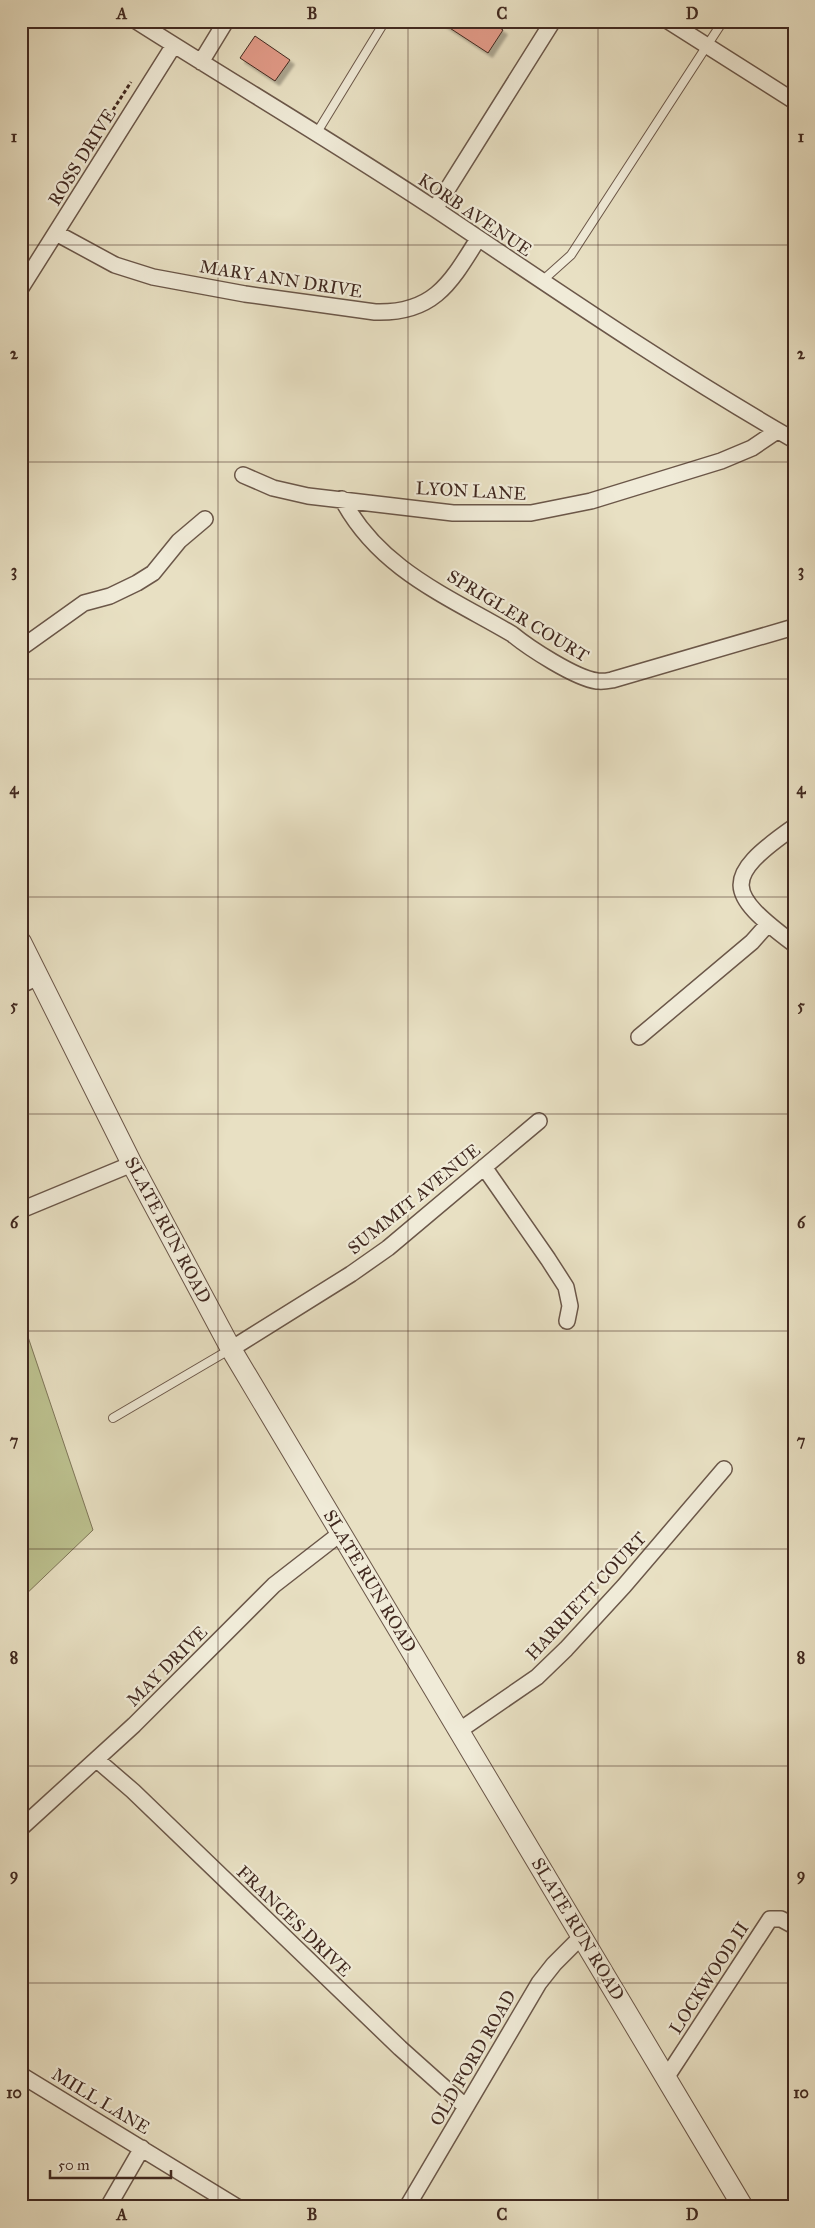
<svg xmlns="http://www.w3.org/2000/svg" width="815" height="2228" font-family="'IM FELL Great Primer',serif">
	<style>
		.green { fill: #bcc18f; stroke: #7e7558 }
		.building { fill: #e39b89; stroke: #412920; filter: url(#shadow) }
		.lines { fill: none; stroke-linecap: round; stroke-linejoin: round }
		.service-casing { stroke: #6b5749; stroke-width: 10 }
		.minor-casing { stroke: #6b5749; stroke-width: 18 }
		.tertiary-casing { stroke: #6b5749; stroke-width: 22 }
		.path { stroke: #412920; stroke-width: 3; stroke-dasharray: 4 2.5; stroke-linecap: butt }
		.service { stroke: #f0ebd8; stroke-width: 8 }
		.minor { stroke: #f0ebd8; stroke-width: 15 }
		.tertiary { stroke: #f0ebd8; stroke-width: 20 }
		.grid { fill: none; stroke: #412920; stroke-width: 1; stroke-opacity: 0.55 }
		.labels { text-anchor: middle; stroke-width: 4.5; stroke-linejoin: round; paint-order: stroke }
		.street-label { font-size: 18px; fill: #412920; stroke: #f0ebd8 }
		.neatline { fill: none; stroke: #412920; stroke-width: 2 }
		.grid-label { font-size: 16px; text-anchor: middle; font-weight: bold; fill: #412920 }
	</style>
	<defs>
		<filter id="shadow"><feDropShadow dx="4.5" dy="4.5" stdDeviation="1" flood-color="#0004"/></filter>
	</defs>
	<rect width="100%" height="100%" fill="#e8e0c3"/>
	<filter id="stains"><feTurbulence type="fractalNoise" baseFrequency=".004" numOctaves="4"/><feColorMatrix values="0 0 0 0 .2 0 0 0 0 .09 0 0 0 0 .02 0 0 0 .5 -.17"/></filter>
	<radialGradient id="worn" r=".72"><stop offset=".6" stop-color="#630" stop-opacity="0"/><stop offset="1" stop-color="#630" stop-opacity=".3"/></radialGradient>
	<path class="green" d="M23,1322L93,1530L21,1599V1324Z"/>
	<path class="building" d="M439,21H489L503,30L488,53Z
		M255,36L290,60L275,81L240,58Z"/>
	<g class="lines">
		<g class="service-casing">
			<path id="service" d="M316,134L385,21
				M542,281L571,255L723,21
				M113,1418L229,1350"/>
		</g>
		<g class="minor-casing">
			<path id="minor" d="M136,21C235,84 337,144 435,209C553,288 670,369 794,440
				M668,21L794,101
				M201,62L226,21
				M435,209L553,21
				M56,233L115,265L153,277L245,294L375,312C433,314 450,284 478,239
				M21,288L174,45
				M243,475L273,488L308,496L453,513H531L591,501L721,461L752,448L777,431
				M342,499C379,569 447,596 512,634C529,648 575,678 597,681C602,682 607,681 612,680L794,627
				M21,648L84,603L110,596L137,583L153,573L179,541L205,519
				M794,827C721,878 726,893 794,944
				M21,985L39,977
				M639,1037L752,942L768,924
				M484,1167L548,1259L566,1287L570,1306L567,1321
				M21,1210L132,1164
				M231,1349L351,1274L388,1248L539,1121
				M460,1730L537,1677L566,1649L624,1586L724,1469
				M97,1760L133,1791L400,2048L466,2107
				M21,1828L134,1725L274,1585L341,1533
				M21,2075L237,2207
				M666,2078L770,1919H781L794,1926
				M108,2207L142,2148
				M407,2207L539,1983L554,1964L582,1936"/>
		</g>
		<g class="tertiary-casing">
			<path id="tertiary" d="M21,942L132,1164L231,1349L743,2207"/>
		</g>
		<path class="path" d="M113,110L131,82"/>
		<use href="#service" class="service"/>
		<use href="#minor" class="minor"/>
		<use href="#tertiary" class="tertiary"/>
	</g>
	<path class="grid" d="M218,21V2207M408,21V2207M598,21V2207M21,245H794M21,462H794M21,679H794M21,897H794M21,1114H794M21,1331H794M21,1549H794M21,1766H794M21,1983H794"/>
	<g class="labels">
		<g class="street-label">
			<text transform="translate(82 157) rotate(-58)" y="6">ROSS DRIVE</text>
			<text transform="translate(475 215) rotate(34)" y="6">KORB AVENUE</text>
			<text transform="translate(281 279) rotate(9)" y="6">MARY ANN DRIVE</text>
			<text transform="translate(471 491) rotate(3)" y="6">LYON LANE</text>
			<text transform="translate(518 616) rotate(31)" y="6">SPRIGLER COURT</text>
			<text transform="translate(414 1199) rotate(-39)" y="6">SUMMIT AVENUE</text>
			<text transform="translate(168 1230) rotate(62)" y="6">SLATE RUN ROAD</text>
			<text transform="translate(370 1581) rotate(59)" y="6">SLATE RUN ROAD</text>
			<text transform="translate(586 1596) rotate(-47)" y="6">HARRIETT COURT</text>
			<text transform="translate(167 1666) rotate(-45)" y="6">MAY DRIVE</text>
			<text transform="translate(294 1921) rotate(44)" y="6">FRANCES DRIVE</text>
			<text transform="translate(578 1929) rotate(59)" y="6">SLATE RUN ROAD</text>
			<text transform="translate(709 1978) rotate(-57)" y="6">LOCKWOOD II</text>
			<text transform="translate(473 2058) rotate(-60)" y="6">OLD FORD ROAD</text>
			<text transform="translate(101 2101) rotate(31)" y="6">MILL LANE</text>
		</g>
	</g>
	<rect width="815" height="2228" fill="none" stroke="#e8e0c3" stroke-width="55"/>
	<path d="M50 2170v8h121v-8" fill="none" stroke="#412920" stroke-width="2.5"/>
	<text x="58" y="2170" font-size="15" fill="#412920" stroke="#f0ebd8" stroke-width="4" paint-order="stroke">50 m</text>
	<rect x="28" y="28" width="760" height="2172" class="neatline"/>
	<g class="grid-label">
		<text x="122" y="19">A</text>
		<text x="312" y="19">B</text>
		<text x="502" y="19">C</text>
		<text x="692" y="19">D</text>
		<text x="14" y="142">1</text>
		<text x="801" y="142">1</text>
		<text x="14" y="359">2</text>
		<text x="801" y="359">2</text>
		<text x="14" y="576">3</text>
		<text x="801" y="576">3</text>
		<text x="14" y="794">4</text>
		<text x="801" y="794">4</text>
		<text x="14" y="1011">5</text>
		<text x="801" y="1011">5</text>
		<text x="14" y="1228">6</text>
		<text x="801" y="1228">6</text>
		<text x="14" y="1446">7</text>
		<text x="801" y="1446">7</text>
		<text x="14" y="1663">8</text>
		<text x="801" y="1663">8</text>
		<text x="14" y="1880">9</text>
		<text x="801" y="1880">9</text>
		<text x="14" y="2098">10</text>
		<text x="801" y="2098">10</text>
		<text x="122" y="2220">A</text>
		<text x="312" y="2220">B</text>
		<text x="502" y="2220">C</text>
		<text x="692" y="2220">D</text>
	</g>
	<rect width="100%" height="100%" filter="url(#stains)"/>
	<rect width="100%" height="100%" fill="url(#worn)"/>
</svg>
